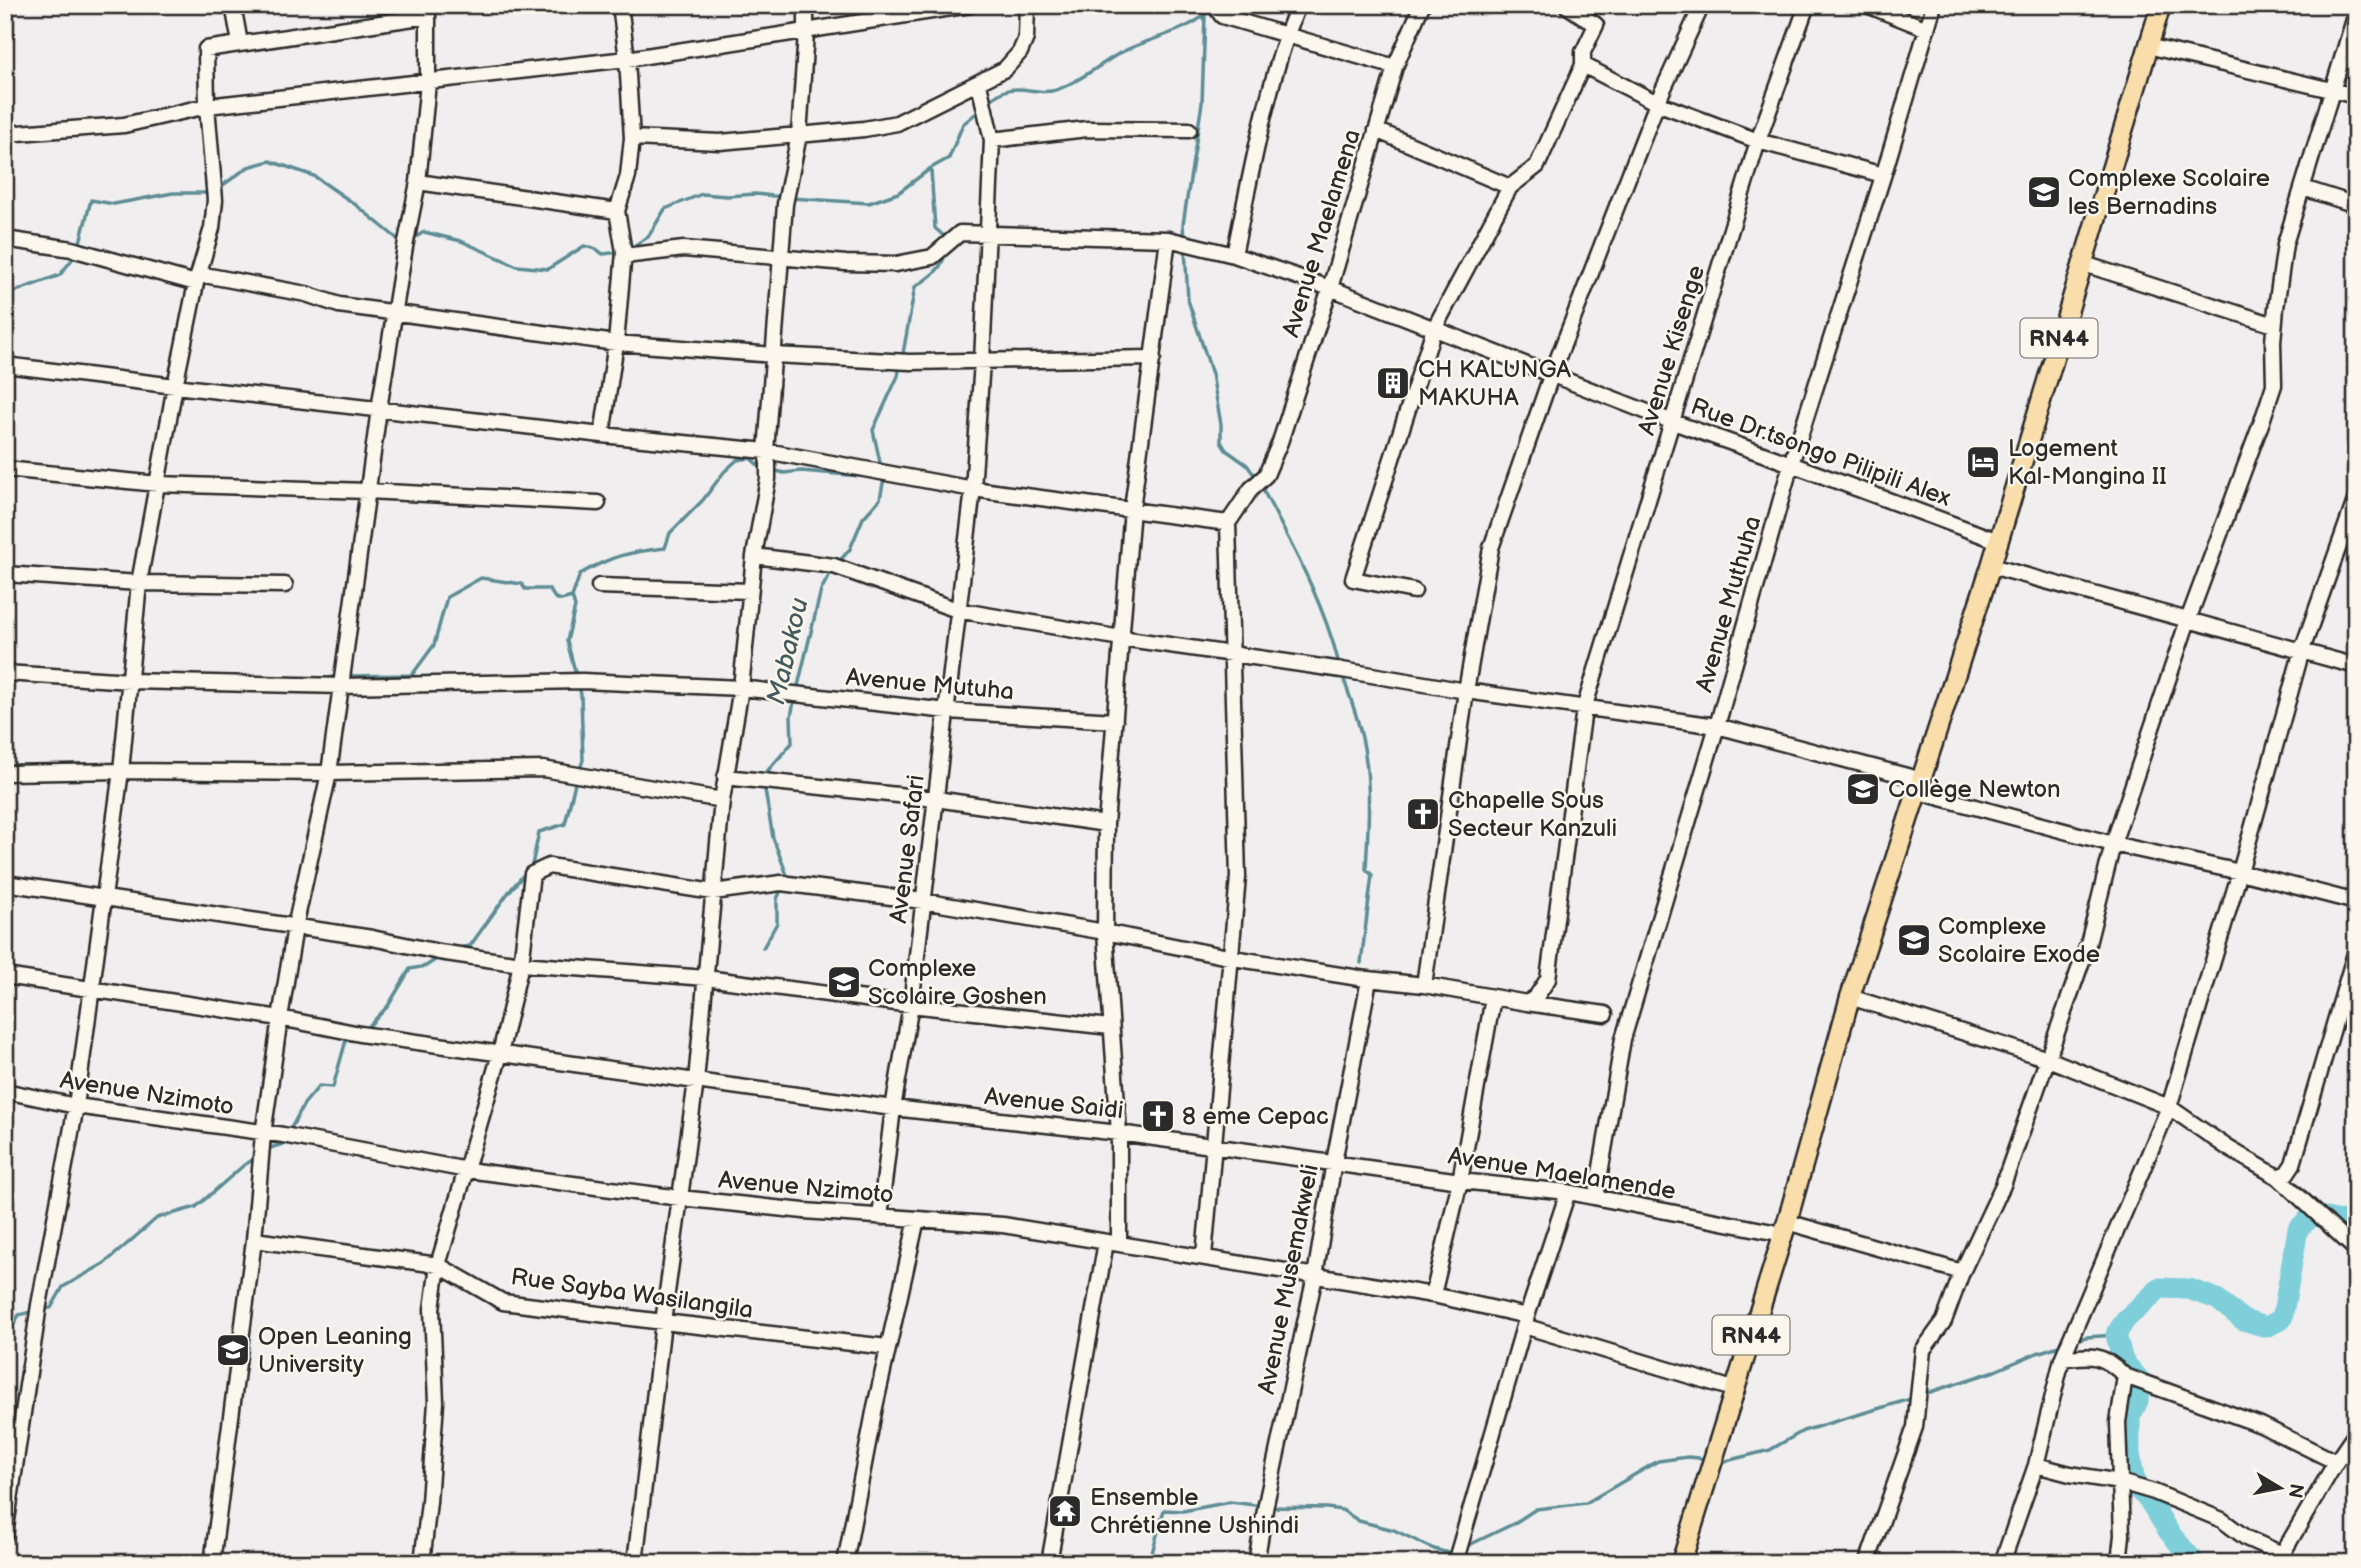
<svg xmlns="http://www.w3.org/2000/svg" width="2361" height="1568" font-family="'Balsamiq Sans',sans-serif">
	<style>
		.lines { fill: none; stroke-linecap: round; stroke-linejoin: round }
		.stream { stroke: #5d8d94; stroke-width: 3.5 }
		.river { stroke: #7fcfda; stroke-width: 21 }
		.minor-casing { stroke: #2b2b2b; stroke-width: 19 }
		.major-casing { stroke: #2b2b2b; stroke-width: 23 }
		.minor { stroke: #fbf7ec; stroke-width: 14 }
		.major { stroke: #f9deab; stroke-width: 18 }
		.labels { text-anchor: middle; stroke-width: 5; stroke-linejoin: round; paint-order: stroke }
		.shield { fill: #fbf7ec; stroke: #696865; stroke-width: 2 }
		.shield-label { font-size: 23px; font-weight: bold; fill: #2b2b2b }
		.poi-label { font-size: 24px; fill: #2b2b2b; stroke: #fbf7ec; text-anchor: start }
		.street-label { font-size: 24px; fill: #2b2b2b; stroke: #fbf7ec }
		.water-label { font-size: 26px; font-style: italic; fill: #445c60; stroke: #fbf7ec }
	</style>
	<rect width="100%" height="100%" fill="#f1eeef"/>
	<filter id="ink" filterUnits="userSpaceOnUse"><feTurbulence type="fractalNoise" baseFrequency=".0143" numOctaves="2"/><feDisplacementMap in="SourceGraphic" scale="14" xChannelSelector="R" yChannelSelector="G"/><feConvolveMatrix kernelMatrix="1 2 1 2 8 2 1 2 1" color-interpolation-filters="sRGB"/></filter>
	<g filter="url(#ink)">
		<g class="lines">
			<path class="stream" d="M988,103C1014,75 1034,99 1059,89C1082,80 1099,65 1120,53C1150,37 1188,33 1213,8
				M931,170L935,228L946,238V241
				M219,188L248,167L270,161L314,176L356,205L400,241
				M790,198L869,203L898,193L931,168L949,158L963,124L979,111
				M411,240L424,232L461,241L517,266L548,269L584,246L596,249L603,254L620,252
				M1184,240L1183,224L1202,103L1205,16
				M79,246L91,200L114,204L173,193H210
				M1185,248L1188,300L1212,374L1221,424V442L1226,450L1247,465L1257,479
				M627,250L648,237L665,209L702,194L727,196L756,194L782,197
				M5,295L60,275L77,253
				M902,359L915,287C928,278 943,270 945,252
				M881,467L873,430L898,376L900,366
				M773,470L784,473L801,471L873,477
				M1261,486C1291,544 1323,600 1339,664
				M837,564L850,549L863,518L880,499L884,478
				M1342,674C1351,700 1361,726 1365,754C1371,791 1368,831 1366,869L1372,875L1361,963
				M347,676L412,675L434,645L447,597L481,578L522,584L525,589H549L555,598L561,600L572,597
				M294,678H329L338,676
				M577,679L567,641L575,607L572,597L580,574C611,556 630,552 665,548L670,533L703,500L724,472L737,460L750,458L759,466L765,468
				M797,690L821,590L832,570
				M579,772L583,760L581,695L579,686
				M763,776L792,743L791,716L795,697
				M764,784L773,838L787,875L785,881
				M763,948L777,923V899L782,888
				M450,949L470,946L508,893L532,865L539,832L565,824L576,779
				M365,1030L388,1006L410,969L426,966L438,958
				M289,1132L304,1104L319,1086L333,1087L346,1040L354,1039
				M267,1149L286,1143L287,1140
				M42,1309L51,1308L63,1287L105,1263L157,1218L196,1207L244,1165L256,1158
				M5,1338L19,1315L35,1311
				M2076,1340L2086,1337L2116,1335
				M1921,1395L1995,1371L2037,1353L2062,1345
				M1719,1460L1726,1461L1770,1450L1803,1431L1914,1398
				M1270,1507L1327,1508L1342,1510L1359,1521L1394,1530L1434,1549L1452,1554
				M1465,1547L1513,1524L1536,1509L1586,1503L1658,1461L1688,1457L1708,1459
				M1141,1563L1152,1553L1164,1510L1183,1511L1230,1502L1263,1506"/>
			<path class="river" d="M2192,1563L2193,1560L2169,1532L2148,1499L2136,1488L2130,1454V1417L2138,1401L2140,1380L2123,1361L2116,1335L2125,1320L2160,1288L2189,1289L2217,1299L2243,1320L2266,1327L2282,1319L2298,1229L2313,1215L2340,1221L2356,1217"/>
			<g class="minor-casing">
				<path id="minor" d="M233,5L240,43
					M1214,5L1222,16L1395,67
					M1867,5L1927,29
					M2148,46L2356,96
					M1583,65L1657,103L1758,141L1883,175
					M1376,130L1510,187
					M5,134L124,125L207,106L627,59L970,5
					M632,138L720,142L864,129L897,123L1005,69L1020,52L1026,38L1027,5
					M992,140L1087,129L1189,130
					M418,182L617,211
					M2303,188L2356,205
					M5,239L72,249L196,283
					M1234,255C1252,170 1266,86 1298,5
					M624,256L684,249L846,263L896,264L932,257L960,233L1168,239L1234,255L1330,288L1673,422L1791,464L1998,541
					M2081,263L2274,325
					M199,274L306,294L339,305L616,343L774,355L910,362L1153,358
					M5,365L175,386L602,435L766,451L973,489L1228,523
					M602,435L616,343L624,252L617,211L628,176L632,138L627,59L620,5
					M5,469L158,484L367,491L598,503
					M754,556L834,566L957,610L1121,638L1342,670L1466,691L1717,726L1922,780
					M1991,566L2356,666
					M5,574L139,583L285,585
					M599,586L750,591
					M1414,591L1353,579L1434,329L1510,187L1537,166L1583,65V52L1596,25L1566,5
					M5,673L131,681L342,686L582,681L741,688L948,711L1115,721
					M5,773L121,771L329,773L543,769L722,800
					M725,777L936,799L1106,824
					M1919,792L2113,844L2240,872L2356,902
					M5,883L372,938L439,952L521,964L706,978L911,1005L1110,1027
					M5,976L280,1018L360,1034L782,1093L893,1108L1119,1133L1460,1181L1568,1192L1783,1234
					M1424,985L1466,691L1491,548L1551,376L1657,103L1702,5
					M1850,997L2048,1059L2169,1107L2228,1148L2278,1177L2287,1173L2293,1164L2356,950
					M1527,1003L1605,1014
					M5,1091L76,1106L283,1135L467,1170L680,1198L804,1211L1003,1225L1433,1295L1527,1316
					M2278,1177L2356,1250
					M1596,1197L1623,1039L1717,726L1791,464L1885,170L1934,5
					M880,1217L893,1108L911,1005L973,489L982,362L992,140L979,84
					M1787,1222L1962,1272
					M254,1240L438,1265L503,1302L663,1322L888,1347
					M1119,1244V1133L1105,932L1106,824L1132,509L1168,239
					M1204,1256L1238,877L1228,523L1251,489L1266,475L1280,442L1330,288L1395,67L1422,5
					M1433,1295L1460,1181L1493,998
					M1524,1326L1733,1389
					M2062,1359C2092,1354 2103,1354 2125,1376L2261,1425L2336,1462
					M2036,1465L2070,1474L2120,1482L2154,1492L2222,1520L2246,1538L2282,1554
					M5,1534L39,1305L76,1106L121,771L139,583L175,386L196,283L212,228L215,200L207,106L206,49L427,16
					M212,1563L254,1240L263,1134L280,1018L295,927L329,773L379,409L405,247L418,182L428,83V5
					M422,1563L429,1502L436,1402L432,1309L438,1265L500,1054L521,964L532,874L549,866L713,892L781,883L923,901L1105,932L1233,958L1359,978L1424,985L1527,1003L1536,997L1548,979L1584,709L1758,141L1807,5
					M635,1563L663,1322L696,1081L722,800L741,688L754,556L768,479V464L766,451L785,204L799,135L806,33V5
					M845,1563L875,1407L917,1219
					M1049,1563L1106,1242
					M1256,1563L1266,1504L1315,1276L1334,1162L1369,980
					M1455,1563L1527,1316L1568,1192
					M1867,1563L1915,1427L1923,1350L1944,1321L1962,1272L2003,1185L2088,944L2113,844L2188,620L2262,421L2274,385L2273,342L2276,308L2285,244L2356,13
					M2002,1563L2036,1465L2062,1359L2169,1107L2240,872L2302,650L2356,498
					M2119,1563L2122,1535L2118,1422L2125,1376
					M2277,1563L2336,1462L2356,1433"/>
			</g>
			<g class="major-casing">
				<path id="major" d="M1681,1563L1787,1222L1850,997L1991,566L2161,5"/>
			</g>
			<use href="#minor" class="minor"/>
			<use href="#major" class="major"/>
		</g>
	</g>
	<defs>
		<g id="school-square" transform="scale(1.75)"><rect x="-9" y="-9" width="18" height="18" rx="4" fill="#2b2b2b" stroke="#fbf7ec"/><path d="M0-5L7-2L0 1L-7-2ZM-4 1L0 2.5L4 1V4Q0 6-4 4Z" fill="#fff"/></g>
		<g id="building-square" transform="scale(1.75)"><rect x="-9" y="-9" width="18" height="18" rx="4" fill="#2b2b2b" stroke="#fbf7ec"/><path d="M-4-6H4V6H1V3H-1V6H-4ZM-2.5-4.3h1.7v1.8h-1.7ZM.8-4.3h1.7v1.8H.8ZM-2.5-1h1.7V.8h-1.7ZM.8-1h1.7V.8H.8Z" fill="#fff"/></g>
		<g id="hotel-square" transform="scale(1.75)"><rect x="-9" y="-9" width="18" height="18" rx="4" fill="#2b2b2b" stroke="#fbf7ec"/><path d="M-6-4.5h1.5V1H6V5H4.5V3h-9V5H-6ZM-4 0a1.8 1.8 0 1 1 3.6 0ZM.5 0V-2.5h3Q6-2.5 6 0Z" fill="#fff"/></g>
		<g id="church-square" transform="scale(1.75)"><rect x="-9" y="-9" width="18" height="18" rx="4" fill="#2b2b2b" stroke="#fbf7ec"/><path d="M-1.2-6h2.4v3.5h3.3v2.4h-3.3V6h-2.4V-.1h-3.3v-2.4h3.3Z" fill="#fff"/></g>
		<g id="university-square" transform="scale(1.75)"><rect x="-9" y="-9" width="18" height="18" rx="4" fill="#2b2b2b" stroke="#fbf7ec"/><path d="M0-5L7-2L0 1L-7-2ZM-4 1L0 2.5L4 1V4Q0 6-4 4Z" fill="#fff"/></g>
		<g id="temple-square" transform="scale(1.75)"><rect x="-9" y="-9" width="18" height="18" rx="4" fill="#2b2b2b" stroke="#fbf7ec"/><path d="M0-6L5-2H3V0L6.5 2.5H4V6H1.5V3h-3V6H-4V2.5H-6.5L-3 0V-2H-5Z" fill="#fff"/></g>
	</defs>
	<g fill-rule="evenodd">
		<use href="#school-square" x="2044" y="192"/>
		<use href="#building-square" x="1393" y="383"/>
		<use href="#hotel-square" x="1983" y="462"/>
		<use href="#school-square" x="1863" y="789"/>
		<use href="#church-square" x="1423" y="814"/>
		<use href="#school-square" x="1914" y="940"/>
		<use href="#school-square" x="844" y="982"/>
		<use href="#church-square" x="1158" y="1116"/>
		<use href="#university-square" x="233" y="1350"/>
		<use href="#temple-square" x="1065" y="1511"/>
	</g>
	<g class="labels">
		<g class="shield">
			<rect x="2020.5" y="318.5" width="77" height="39" rx="5"/>
			<rect x="1712.5" y="1315.5" width="77" height="39" rx="5"/>
		</g>
		<g class="shield-label">
			<text x="2059" y="346">RN44</text>
			<text x="1751" y="1343">RN44</text>
		</g>
		<g class="poi-label">
			<text x="2068" y="186">Complexe Scolaire<tspan x="2068" dy="28">les Bernadins</tspan></text>
			<text x="1418" y="377">CH KALUNGA<tspan x="1418" dy="28">MAKUHA</tspan></text>
			<text x="2008" y="456">Logement<tspan x="2008" dy="28">Kal-Mangina II</tspan></text>
			<text x="1888" y="797">Collège Newton</text>
			<text x="1448" y="808">Chapelle Sous<tspan x="1448" dy="28">Secteur Kanzuli</tspan></text>
			<text x="1938" y="934">Complexe<tspan x="1938" dy="28">Scolaire Exode</tspan></text>
			<text x="868" y="976">Complexe<tspan x="868" dy="28">Scolaire Goshen</tspan></text>
			<text x="1182" y="1124">8 eme Cepac</text>
			<text x="258" y="1344">Open Leaning<tspan x="258" dy="28">University</tspan></text>
			<text x="1090" y="1505">Ensemble<tspan x="1090" dy="28">Chrétienne Ushindi</tspan></text>
		</g>
		<g class="street-label">
			<text transform="translate(1321 233) rotate(-73)" y="8">Avenue Maelamena</text>
			<text transform="translate(1671 350) rotate(-73)" y="8">Avenue Kisenge</text>
			<text transform="translate(1821 452) rotate(20)" y="8">Rue Dr.tsongo Pilipili Alex</text>
			<text transform="translate(1728 604) rotate(-74)" y="8">Avenue Muthuha</text>
			<text transform="translate(930 684) rotate(5)" y="8">Avenue Mutuha</text>
			<text transform="translate(907 849) rotate(-83)" y="8">Avenue Safari</text>
			<text transform="translate(147 1093) rotate(9)" y="8">Avenue Nzimoto</text>
			<text transform="translate(1054 1103) rotate(6)" y="8">Avenue Saidi</text>
			<text transform="translate(1562 1173) rotate(9)" y="8">Avenue Maelamende</text>
			<text transform="translate(806 1187) rotate(5)" y="8">Avenue Nzimoto</text>
			<text transform="translate(1288 1279) rotate(-79)" y="8">Avenue Musemakweli</text>
			<text transform="translate(632 1293) rotate(8)" y="8">Rue Sayba Wasilangila</text>
		</g>
		<g class="water-label">
			<text transform="translate(787 651) rotate(-77)" y="9">Mabakou</text>
		</g>
	</g>
	<rect width="2361" height="1568" fill="none" stroke="#fbf7ec" stroke-width="28"/>
	<rect x="14" y="14" width="2333" height="1540" fill="none" stroke="#2b2b2b" stroke-width="2.5" filter="url(#ink)"/>
	<g transform="translate(2280 1488) rotate(100)" stroke="#fbf7ec" stroke-width="5" paint-order="stroke">
	<path d="M0-5L12 26L0 18L-12 26Z" fill="#2b2b2b"/>
	<text y="-10" font-size="19" font-weight="bold" text-anchor="middle" fill="#2b2b2b">N</text>
	</g>
</svg>
